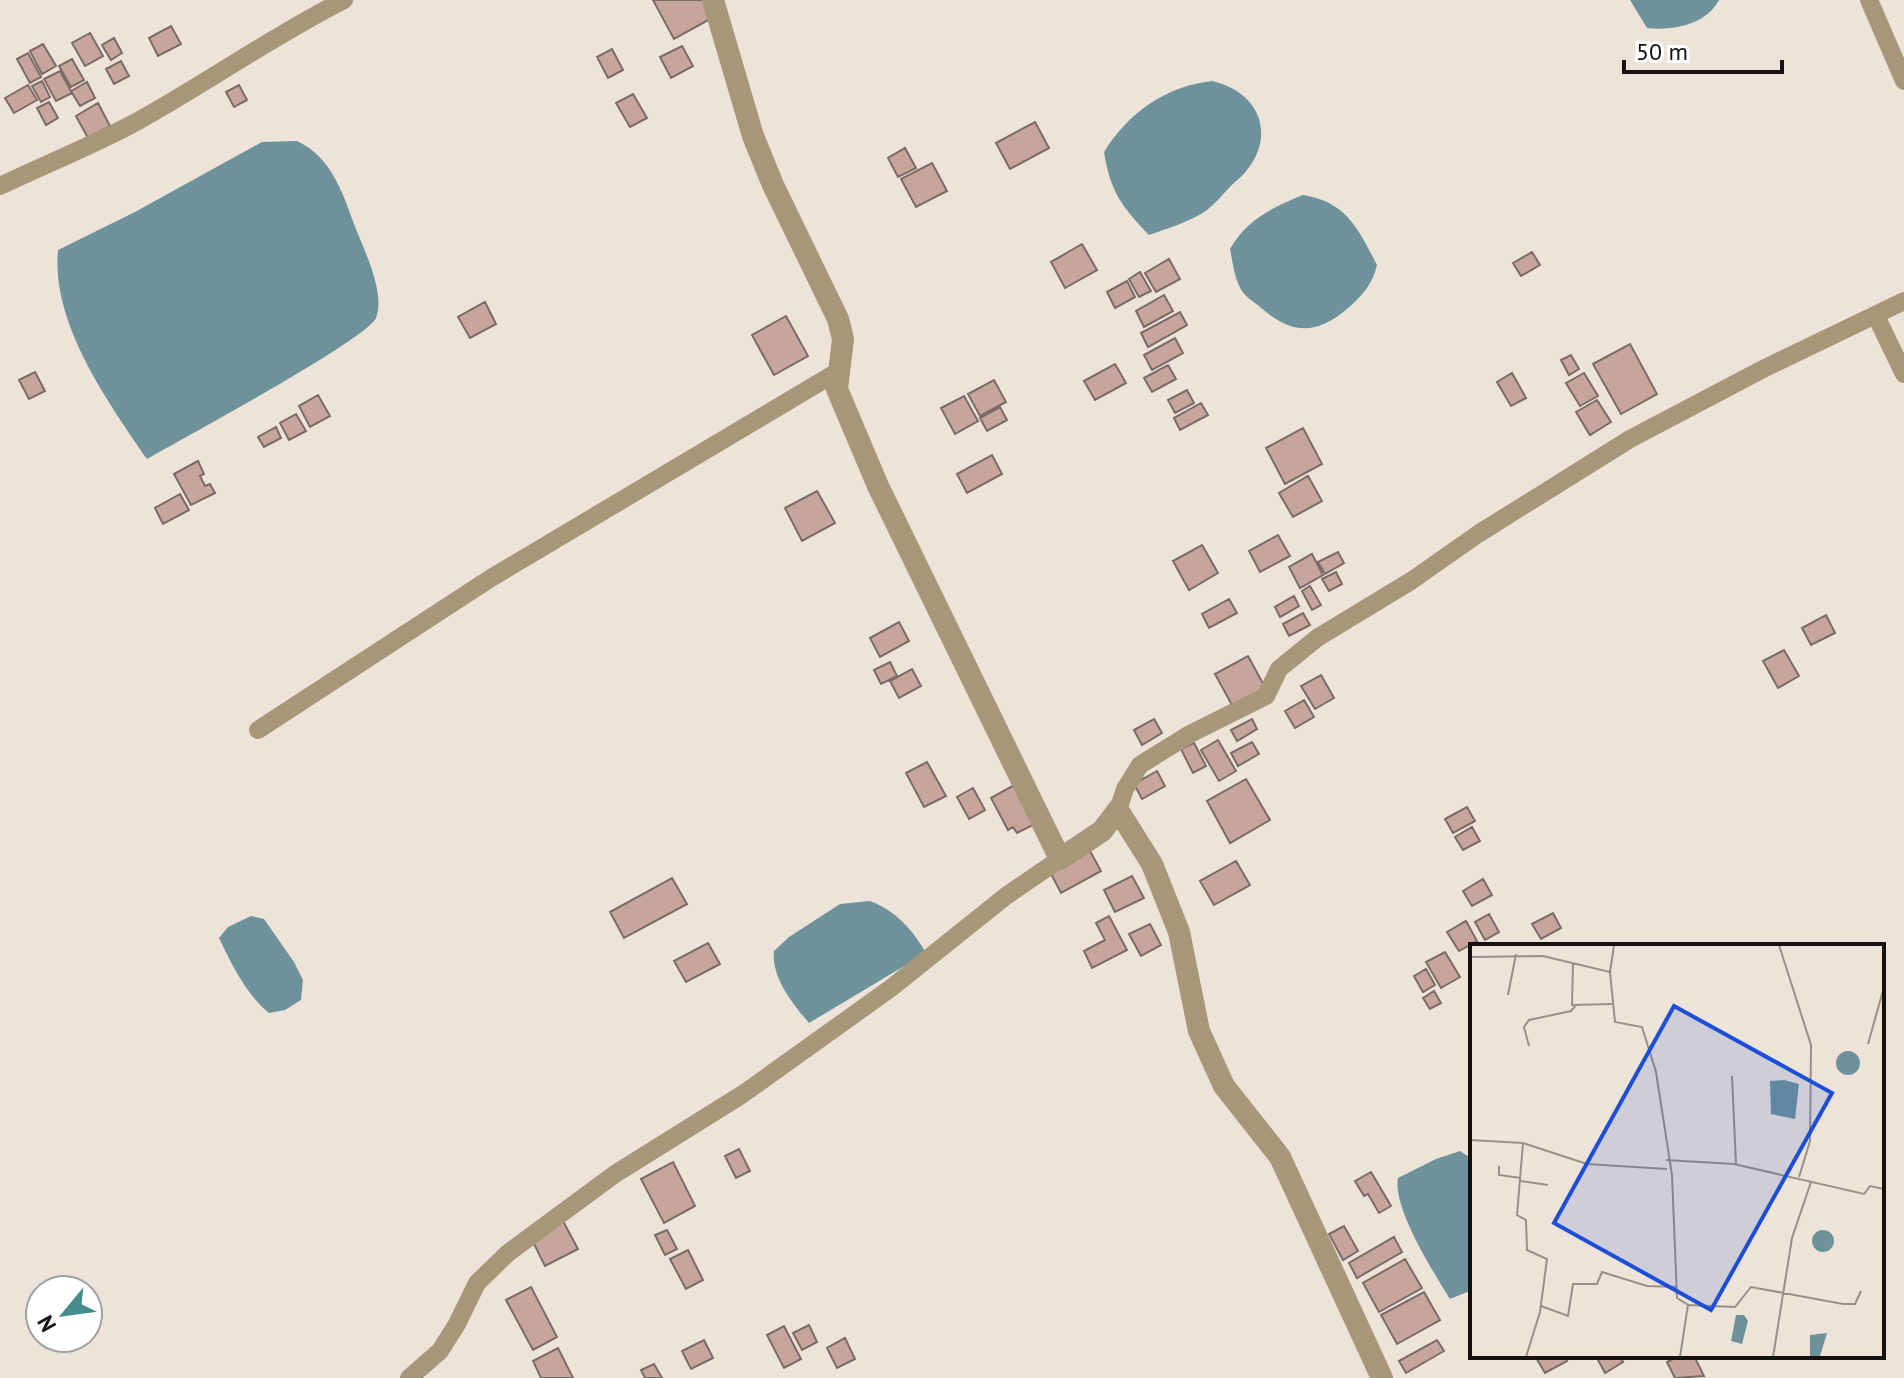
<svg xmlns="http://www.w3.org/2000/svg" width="1904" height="1378" font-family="'PT Sans',sans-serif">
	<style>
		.water { fill: #6d929a }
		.building { fill: #c8a59c; stroke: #796b68; stroke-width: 2 }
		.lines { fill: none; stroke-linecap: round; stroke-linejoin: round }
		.minor { stroke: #a69778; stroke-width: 18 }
		.tertiary { stroke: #a69778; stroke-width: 22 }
		.inset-road { fill: none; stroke: #978f88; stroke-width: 2 }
		.view { fill: #1d4ed8; fill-opacity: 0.15; stroke: #1d4ed8; stroke-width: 4 }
		.inset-edge { fill: none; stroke: #15110e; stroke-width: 4 }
	</style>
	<rect width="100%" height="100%" fill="#eee3d9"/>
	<path class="water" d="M1630,0H1719C1706,25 1672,31 1647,28Z
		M1212,81C1257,91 1277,132 1247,170C1242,177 1234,182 1229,188C1222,195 1215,204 1207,210C1190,222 1168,228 1149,235C1122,207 1110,191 1104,152C1128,113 1166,86 1212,81Z
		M297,141C331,157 342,191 354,224C363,248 386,292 376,318C366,340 180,440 147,459C108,402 51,323 58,250L133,213L262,142Z
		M1303,195C1347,202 1358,229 1377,265C1373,284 1361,297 1347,309C1315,336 1291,334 1260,307C1254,302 1246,297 1242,291C1234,278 1233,263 1230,249C1246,220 1273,207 1303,195Z
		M870,901C895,910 913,930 926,953L809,1023C793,1004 771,977 774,951L789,937L840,904Z
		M251,916L264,919L294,962L303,980L301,1000L285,1010L269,1013C246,994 232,965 219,938L228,927Z
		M1460,1151L1472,1159V1290L1450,1299C1434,1273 1392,1207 1398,1178L1436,1159Z"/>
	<path class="building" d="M653,0H703L712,18L674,39Z
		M171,26L181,44L158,56L149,38Z
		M90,33L103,56L85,66L72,43Z
		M114,38L122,53L111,60L102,45Z
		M43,44L56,66L42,74L30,51Z
		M682,46L693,66L671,78L660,57Z
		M612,49L623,70L608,78L597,57Z
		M28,53L41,77L30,83L17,59Z
		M72,59L84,80L71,87L59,66Z
		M121,61L129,76L114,84L106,69Z
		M60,71L72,93L56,101L44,79Z
		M42,81L50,97L41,102L32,86Z
		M87,82L95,98L80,106L71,91Z
		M28,85L37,100L14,113L5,98Z
		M239,85L247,100L234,107L226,92Z
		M633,94L647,118L630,127L616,103Z
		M49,102L58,118L46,125L37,108Z
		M98,103L110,126L88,138L76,116Z
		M1035,122L1049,148L1010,169L996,143Z
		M905,148L916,168L898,177L888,158Z
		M932,163L947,191L916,207L901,179Z
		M1082,244L1097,270L1065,288L1051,262Z
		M1532,252L1540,265L1521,276L1513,263Z
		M1169,259L1180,279L1156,292L1145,273Z
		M1140,272L1151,291L1139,297L1129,279Z
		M1127,281L1135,297L1115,308L1107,292Z
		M1164,295L1173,311L1144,327L1136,311Z
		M485,302L496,324L470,338L458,317Z
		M1180,312L1187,325L1148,347L1141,333Z
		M786,316L808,356L774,375L752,335Z
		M1175,338L1183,353L1152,370L1144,355Z
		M1630,344L1657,394L1621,414L1593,364Z
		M1571,355L1579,369L1569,375L1561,360Z
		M1115,364L1126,383L1095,400L1084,381Z
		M1168,365L1176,379L1152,392L1144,378Z
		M35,372L45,391L29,399L19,380Z
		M1512,373L1526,398L1511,406L1497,382Z
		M1584,373L1598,396L1580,406L1566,383Z
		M994,380L1006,402L980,416L968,394Z
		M1187,390L1194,403L1175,413L1168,400Z
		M318,395L330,416L310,427L299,406Z
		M964,396L978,421L955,434L941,408Z
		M1597,400L1611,422L1590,435L1576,412Z
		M1201,403L1208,415L1180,430L1174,418Z
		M1000,407L1007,420L987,431L980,418Z
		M296,414L306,431L289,440L280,423Z
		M276,427L281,438L264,447L258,437Z
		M1303,428L1322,464L1285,484L1266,448Z
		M992,455L1002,474L967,493L957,474Z
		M198,461L204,474L200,476L205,486L210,484L215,493L191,505L174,474Z
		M1308,476L1322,501L1293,517L1279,493Z
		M817,491L835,523L802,541L785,508Z
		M180,494L189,510L163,524L155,508Z
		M1278,535L1290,556L1260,572L1249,551Z
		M1202,545L1218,573L1189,590L1173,561Z
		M1338,552L1344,563L1325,574L1318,562Z
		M1312,554L1323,575L1300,588L1289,567Z
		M1336,572L1342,584L1329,591L1322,579Z
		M1310,586L1321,605L1312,610L1302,591Z
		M1294,596L1299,606L1280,617L1275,607Z
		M1229,599L1237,613L1209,628L1202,614Z
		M1303,613L1310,625L1289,636L1283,624Z
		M1826,615L1835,633L1811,645L1802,628Z
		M899,622L909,641L880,657L870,638Z
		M1784,650L1799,676L1778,688L1763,661Z
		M1248,656L1266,689L1233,707L1215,674Z
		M890,662L897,676L881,684L874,670Z
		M912,669L921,686L899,698L890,681Z
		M1321,675L1334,698L1315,709L1301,686Z
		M1304,700L1314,717L1295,728L1285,711Z
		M1154,719L1162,733L1142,745L1134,730Z
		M1252,719L1257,729L1237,741L1231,730Z
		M1218,740L1236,771L1219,781L1201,750Z
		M1252,742L1259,754L1238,766L1231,753Z
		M1194,743L1206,766L1193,773L1181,749Z
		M927,762L946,796L924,807L906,773Z
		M1157,771L1165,786L1142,799L1134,784Z
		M1246,779L1270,820L1230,843L1207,801Z
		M1018,783L1039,822L1017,833L1013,827L1008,830L991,798Z
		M973,788L985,810L969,819L957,797Z
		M1467,807L1475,821L1453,833L1445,819Z
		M1472,827L1480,841L1463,850L1455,837Z
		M1090,851L1101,871L1061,893L1050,872Z
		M1236,861L1250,885L1214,905L1200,881Z
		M1132,876L1144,898L1115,912L1104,890Z
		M672,878L687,904L624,938L610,912Z
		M1483,879L1492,895L1472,906L1463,891Z
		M1553,913L1561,928L1541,939L1532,924Z
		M1489,914L1499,932L1485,940L1475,922Z
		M1109,916L1127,950L1092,968L1084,951L1105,940L1096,923Z
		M1466,921L1477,941L1459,951L1447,932Z
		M1150,924L1161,945L1141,956L1129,934Z
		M708,943L720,964L686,982L674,961Z
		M1445,952L1460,977L1441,988L1426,962Z
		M1426,969L1435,985L1423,992L1414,976Z
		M1434,991L1441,1003L1430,1009L1423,998Z
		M739,1149L750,1171L736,1178L725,1156Z
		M673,1162L695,1206L664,1223L641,1179Z
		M1371,1172L1391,1206L1379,1213L1368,1194L1364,1196L1355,1181Z
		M563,1221L578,1249L545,1266L531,1238Z
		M1344,1226L1358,1251L1343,1260L1329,1234Z
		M667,1230L677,1249L665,1255L655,1235Z
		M1394,1237L1402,1252L1357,1278L1349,1263Z
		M688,1250L703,1280L686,1289L670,1259Z
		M1405,1259L1422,1288L1379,1312L1363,1283Z
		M531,1287L557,1337L533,1350L506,1300Z
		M1424,1292L1440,1320L1397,1344L1381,1315Z
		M809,1325L817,1342L802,1350L793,1333Z
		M784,1326L801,1359L784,1368L767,1335Z
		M845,1338L855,1359L837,1368L827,1348Z
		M704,1340L713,1358L691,1369L682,1351Z
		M1437,1340L1444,1351L1406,1373L1399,1361Z
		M558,1348L573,1378H541L533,1361Z
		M1535,1356H1564L1567,1361L1545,1373Z
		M1596,1356H1619L1623,1362L1605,1373Z
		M1679,1356H1694L1704,1376L1675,1378L1667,1362Z
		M654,1364L662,1378H645L641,1370Z"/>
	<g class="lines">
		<path class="minor" d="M1869,0L1904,81
			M0,186C46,164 94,145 138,121C208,82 273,36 344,0
			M1876,316L1904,374
			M258,730L491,578L837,372
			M1118,810L1125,789L1140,765L1190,734L1266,696L1279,669L1317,638L1411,581L1478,534L1630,439L1765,368L1904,301
			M409,1378L440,1351L457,1324L477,1283L508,1253L615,1174L743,1094L891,988L1006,896L1060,859"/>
		<path class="tertiary" d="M713,0L753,136L773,185L838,319L843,339L837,389L878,486L1060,859L1102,831L1118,810L1152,864L1179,932L1199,1031L1224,1086L1280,1157L1382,1378"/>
	</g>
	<g transform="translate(1470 944)">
		<rect width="414" height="414" fill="#eee3d9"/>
		<path d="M366 119a12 12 0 1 1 24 0a12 12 0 1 1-24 0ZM314,136L329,140L325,175L301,170L300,137ZM342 297a11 11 0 1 1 22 0a11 11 0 1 1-22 0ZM266,371H274L278,377L272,400L261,397ZM357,389L350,412L340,413V391Z" fill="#6d929a"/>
		<path class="inset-road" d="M309,1L341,101L340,197L329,233M0,13L73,12L140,28L145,78L172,83L186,128L202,231L207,354L218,361L210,413M103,19L102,61L142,60M140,28L144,1M38,51L46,10M398,100L414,43M59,102L54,83L59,76L101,67L106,61M262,132L266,221M0,196L53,199L117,220L197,225M53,199L47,271L56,276L57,306L77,315L70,368L56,413M196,216L264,220L394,250L400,242L414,245M29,222V231L51,234M51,237L78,241M218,361L265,363L281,343L373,360H385L391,347M71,362L98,372L103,340H127L132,328L177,342L207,343M303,413L322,294L341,238"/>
		<path class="view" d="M204,62L362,149L241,366L84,279Z"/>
		<rect width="414" height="414" class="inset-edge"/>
	</g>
	<g transform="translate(64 1314) rotate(241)"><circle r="38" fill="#ffffff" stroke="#a1a09f" stroke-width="2"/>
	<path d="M0-6L14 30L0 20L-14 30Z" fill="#448c8e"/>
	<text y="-12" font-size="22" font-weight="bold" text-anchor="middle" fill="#15110e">N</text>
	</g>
	<path d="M1624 60v12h158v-12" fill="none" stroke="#15110e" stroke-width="4"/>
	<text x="1636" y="60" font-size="24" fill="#15110e" stroke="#ffffff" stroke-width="6" paint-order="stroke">50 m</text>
</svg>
